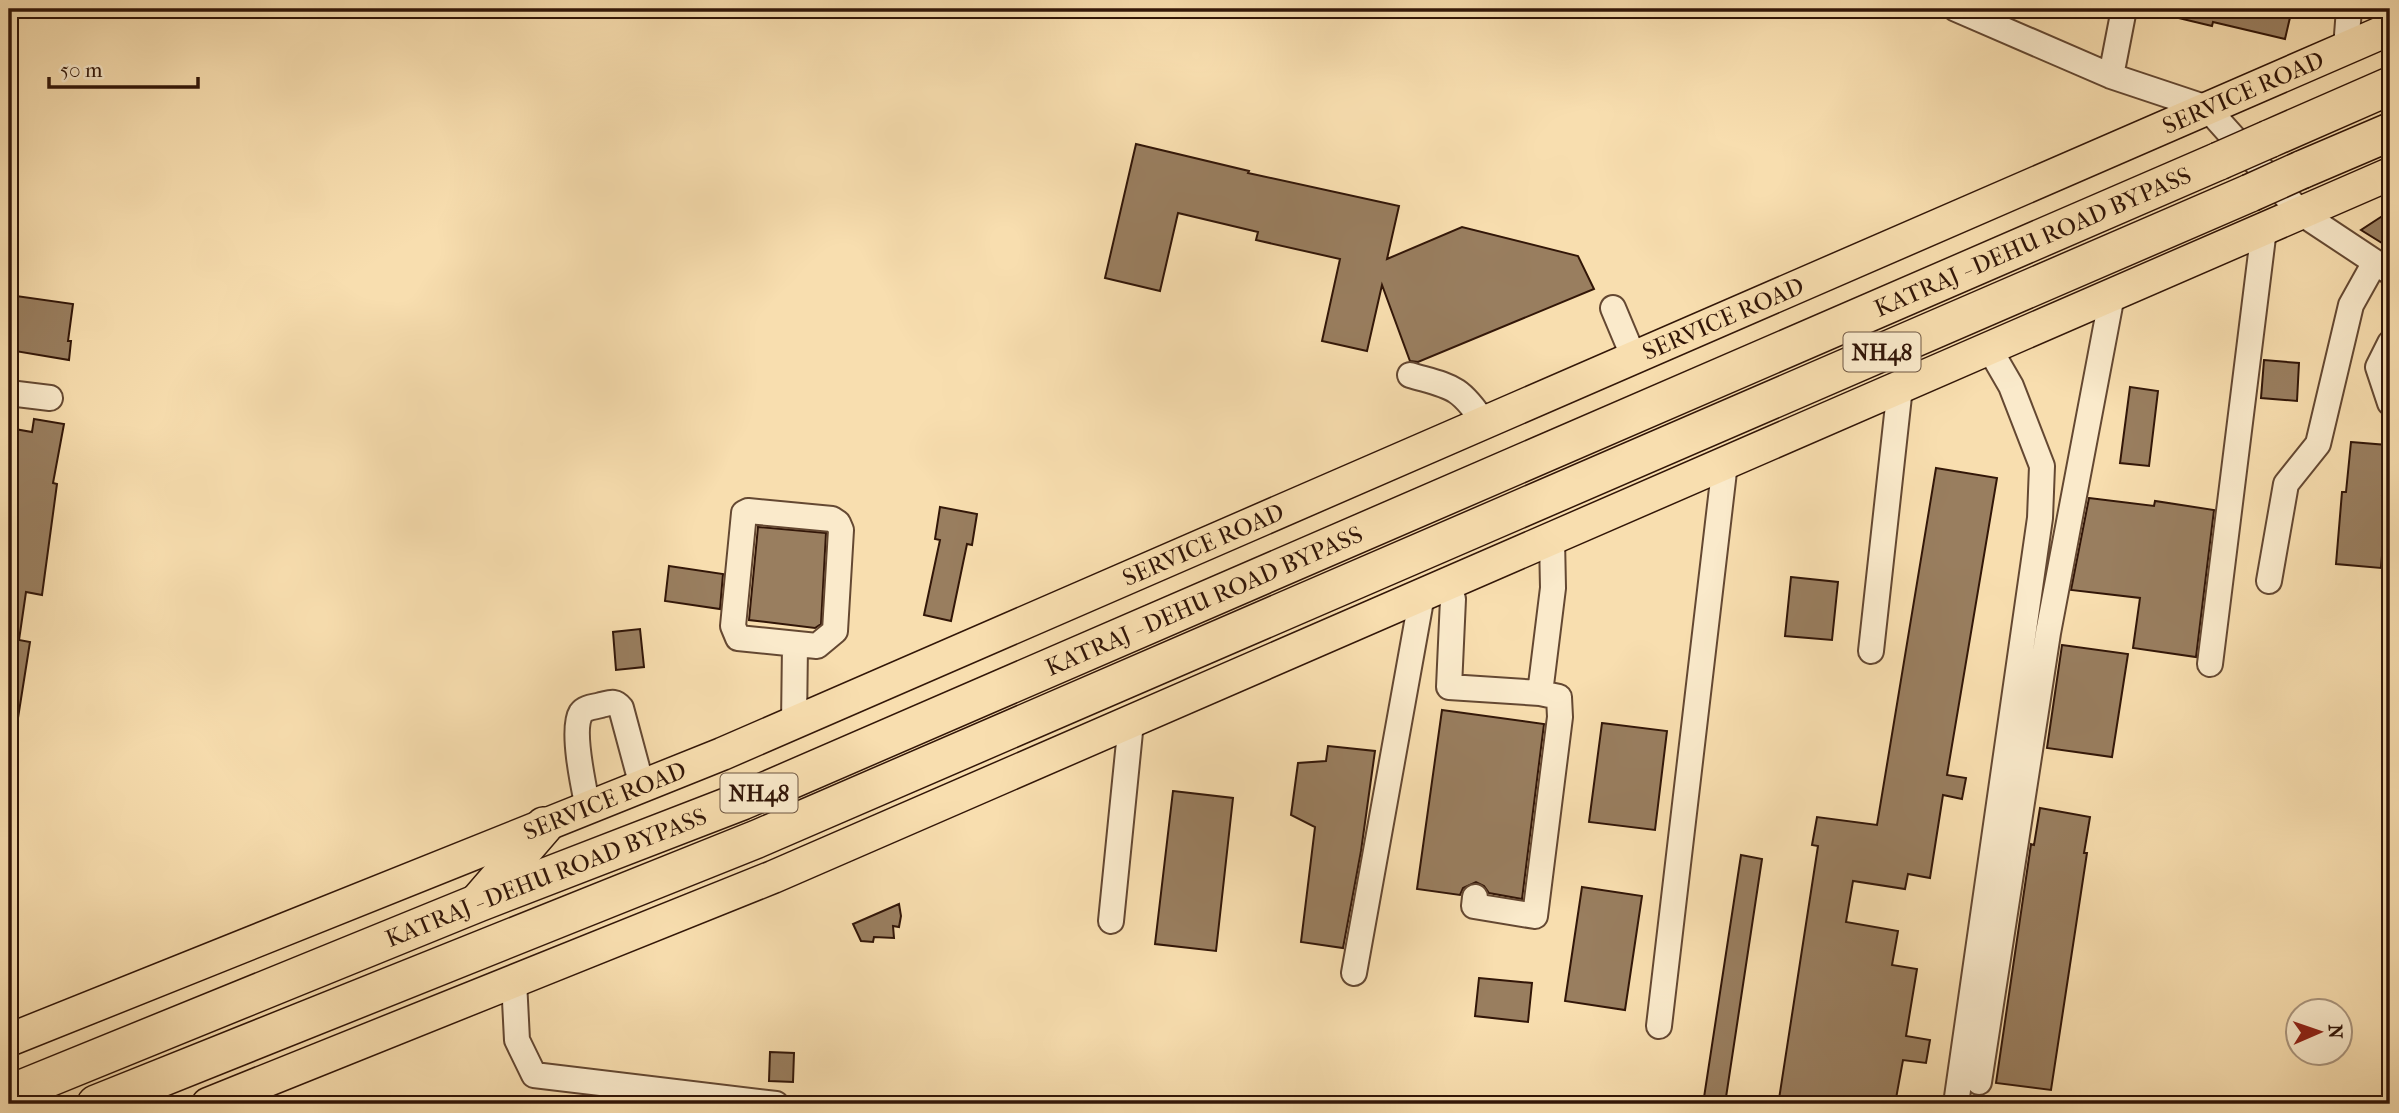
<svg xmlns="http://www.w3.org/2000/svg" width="2399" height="1113" font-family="'IM FELL French Canon',serif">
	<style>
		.building { fill: #997e5f; stroke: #321608; stroke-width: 2 }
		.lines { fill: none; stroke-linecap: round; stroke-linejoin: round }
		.minor-casing { stroke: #644832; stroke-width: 28 }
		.major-casing { stroke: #321608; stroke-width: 35 }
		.highway-casing { stroke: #321608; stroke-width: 40 }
		.minor { stroke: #faeacb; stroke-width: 24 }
		.major { stroke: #f8deaf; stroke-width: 32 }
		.highway { stroke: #f8deaf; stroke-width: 37 }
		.highway-bridge-casing { stroke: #321608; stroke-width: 40; stroke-linecap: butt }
		.highway-bridge { stroke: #f8deaf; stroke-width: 37 }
		.labels { text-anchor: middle; stroke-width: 5; stroke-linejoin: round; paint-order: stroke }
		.shield { fill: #faeacb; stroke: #6e5642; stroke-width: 2 }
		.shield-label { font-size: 23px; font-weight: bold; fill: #321608 }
		.street-label { font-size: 24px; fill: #321608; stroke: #faeacb }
	</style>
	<rect width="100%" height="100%" fill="#f8deaf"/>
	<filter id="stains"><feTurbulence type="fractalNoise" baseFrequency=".00286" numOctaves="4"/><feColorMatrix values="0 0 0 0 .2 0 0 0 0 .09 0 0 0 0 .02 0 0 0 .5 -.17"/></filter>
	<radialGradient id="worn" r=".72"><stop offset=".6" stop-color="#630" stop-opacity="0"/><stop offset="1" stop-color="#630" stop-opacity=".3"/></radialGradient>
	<path class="building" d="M2167,9H2292L2285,39L2213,22L2212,26L2166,15Z
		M1136,144L1249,171L1248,173L1399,206L1387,259L1462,227L1578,256L1594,289L1418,362L1410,361L1382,285L1367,351L1322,341L1340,259L1256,240L1258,232L1178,213L1160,291L1105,278Z
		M2390,211V248L2361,230Z
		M9,295L73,304L68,341H71L69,360L9,350Z
		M2264,360L2299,363L2297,401L2261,398Z
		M2130,387L2158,391L2149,466L2120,463Z
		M34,419L64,424L53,483L57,484L42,595L26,592L19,640L30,642L18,718H9V428L32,432Z
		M2351,442L2387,445L2382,495H2387L2381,568L2336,564L2342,492H2346Z
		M1936,468L1997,478L1947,775L1966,778L1962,799L1943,795L1930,878L1908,874L1905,889L1853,881L1846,922L1898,931L1892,965L1917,969L1906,1036L1930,1040L1926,1063L1903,1060L1895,1104H1810L1779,1099L1818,846L1812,845L1817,817L1877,825Z
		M2089,498L2154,506L2155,501L2214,510L2196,657L2133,648L2140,598L2071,590Z
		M940,507L977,514L972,545L967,544L951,621L924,615L940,540L935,539Z
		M758,527L826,533L821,624L815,628L749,620Z
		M669,566L723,574L720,609L665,601Z
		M1791,577L1838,582L1832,640L1785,636Z
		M640,629L644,667L616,670L613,632Z
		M2062,645L2128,654L2112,757L2047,748Z
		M1442,710L1544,724L1522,899L1489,893L1484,886L1476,882L1463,888L1460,895L1417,889Z
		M1602,723L1667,731L1655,830L1589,822Z
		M1328,746L1375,751L1361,851L1343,948L1301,942L1315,827L1291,815L1298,763L1326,761Z
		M1173,791L1233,798L1216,951L1155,944Z
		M2040,808L2090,817L2084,853H2087L2051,1090L1996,1083L2031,844L2034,845Z
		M1741,855L1762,859L1725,1104H1703Z
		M1582,887L1642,896L1625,1010L1565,1001Z
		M899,904L901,916L899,927L893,926L894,938L874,937L873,942L861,941L853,924Z
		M1479,978L1532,983L1528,1022L1475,1016Z
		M770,1052L794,1053L793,1082L769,1081Z"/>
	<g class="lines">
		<g class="minor-casing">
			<path id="minor" d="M1956,9L2111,76L2207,108L2301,213L2390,272
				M2346,48L2349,9
				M2111,76L2124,9
				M1613,308L1634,358
				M2390,343L2378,367L2390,403
				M1410,375C1451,387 1459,385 1484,423
				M9,393L50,398
				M748,511L832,519L838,523L841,530L835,631L817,646L738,638L733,626L744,513Z
				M2269,581L2286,484L2318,444L2351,305L2375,262
				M1442,586L1453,599L1449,687L1540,693
				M1871,651L1900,387
				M2210,664L2264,229
				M794,723L795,645
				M588,808C584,789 571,729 581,713C585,707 595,707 601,705C610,703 615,700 621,708L642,786
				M1475,897L1474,906L1535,916L1560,717L1559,697L1540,693L1553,588L1552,539
				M1111,921L1131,722
				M1354,973L1422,595
				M514,981L517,1040L534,1075L776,1104
				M1659,1026L1725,463
				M1979,1082L2048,633L2112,295
				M1956,1104L2040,518L2042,466L2011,386L1989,348"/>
		</g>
		<g class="major-casing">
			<g id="major">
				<path id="s1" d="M9,1040L722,754L2390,29"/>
				<path d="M208,1104L773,877L2390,174"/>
			</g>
		</g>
		<g class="highway-casing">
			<g id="highway">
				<path d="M2269,139L2390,86"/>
				<path d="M2301,170L2390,132"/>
				<path d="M480,900L544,826"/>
				<path id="s2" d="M9,1094L478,903L742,801L2219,161"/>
				<path d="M96,1104L757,839L2250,193"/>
			</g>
		</g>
		<use href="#minor" class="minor"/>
		<use href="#major" class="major"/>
		<use href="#highway" class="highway"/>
		<g class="highway-bridge-casing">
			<path id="highway-bridge" d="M2219,161L2269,139
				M2250,193L2301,170"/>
		</g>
		<use href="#highway-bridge" class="highway-bridge"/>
	</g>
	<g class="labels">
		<g class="shield">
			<rect x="1843.5" y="332.5" width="77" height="39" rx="5"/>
			<rect x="720.5" y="773.5" width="77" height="39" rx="5"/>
		</g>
		<g class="shield-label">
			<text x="1882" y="360">NH48</text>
			<text x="759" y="801">NH48</text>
		</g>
		<g class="street-label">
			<text dy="8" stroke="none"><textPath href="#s1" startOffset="2427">SERVICE ROAD</textPath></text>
			<text dy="8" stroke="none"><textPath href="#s2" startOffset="2196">KATRAJ - DEHU ROAD BYPASS</textPath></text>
			<text dy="8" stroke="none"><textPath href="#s1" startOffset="1860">SERVICE ROAD</textPath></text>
			<text dy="8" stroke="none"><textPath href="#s1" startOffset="1293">SERVICE ROAD</textPath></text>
			<text dy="8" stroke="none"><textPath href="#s2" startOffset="1293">KATRAJ - DEHU ROAD BYPASS</textPath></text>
			<text dy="8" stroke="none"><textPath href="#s1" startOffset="642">SERVICE ROAD</textPath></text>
			<text dy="8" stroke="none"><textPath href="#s2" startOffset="579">KATRAJ - DEHU ROAD BYPASS</textPath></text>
		</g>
	</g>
	<rect width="2399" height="1113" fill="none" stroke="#f8deaf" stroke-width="35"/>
	<rect x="10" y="10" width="2378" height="1092" fill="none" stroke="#321608" stroke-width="3.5"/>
	<rect x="18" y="18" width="2364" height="1078" fill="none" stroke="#321608" stroke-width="2"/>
	<g transform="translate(2319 1032) rotate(88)"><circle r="33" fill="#faeacb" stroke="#aa957d" stroke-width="2"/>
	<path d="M0-5L12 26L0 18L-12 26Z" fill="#8f2418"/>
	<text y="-10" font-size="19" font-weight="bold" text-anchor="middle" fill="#321608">N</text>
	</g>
	<path d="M49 77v10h149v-10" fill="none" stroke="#321608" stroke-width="3.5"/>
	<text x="60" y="77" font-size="21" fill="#321608" stroke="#faeacb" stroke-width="5" paint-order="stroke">50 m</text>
	<rect width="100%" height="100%" filter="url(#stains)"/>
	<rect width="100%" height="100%" fill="url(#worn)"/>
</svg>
